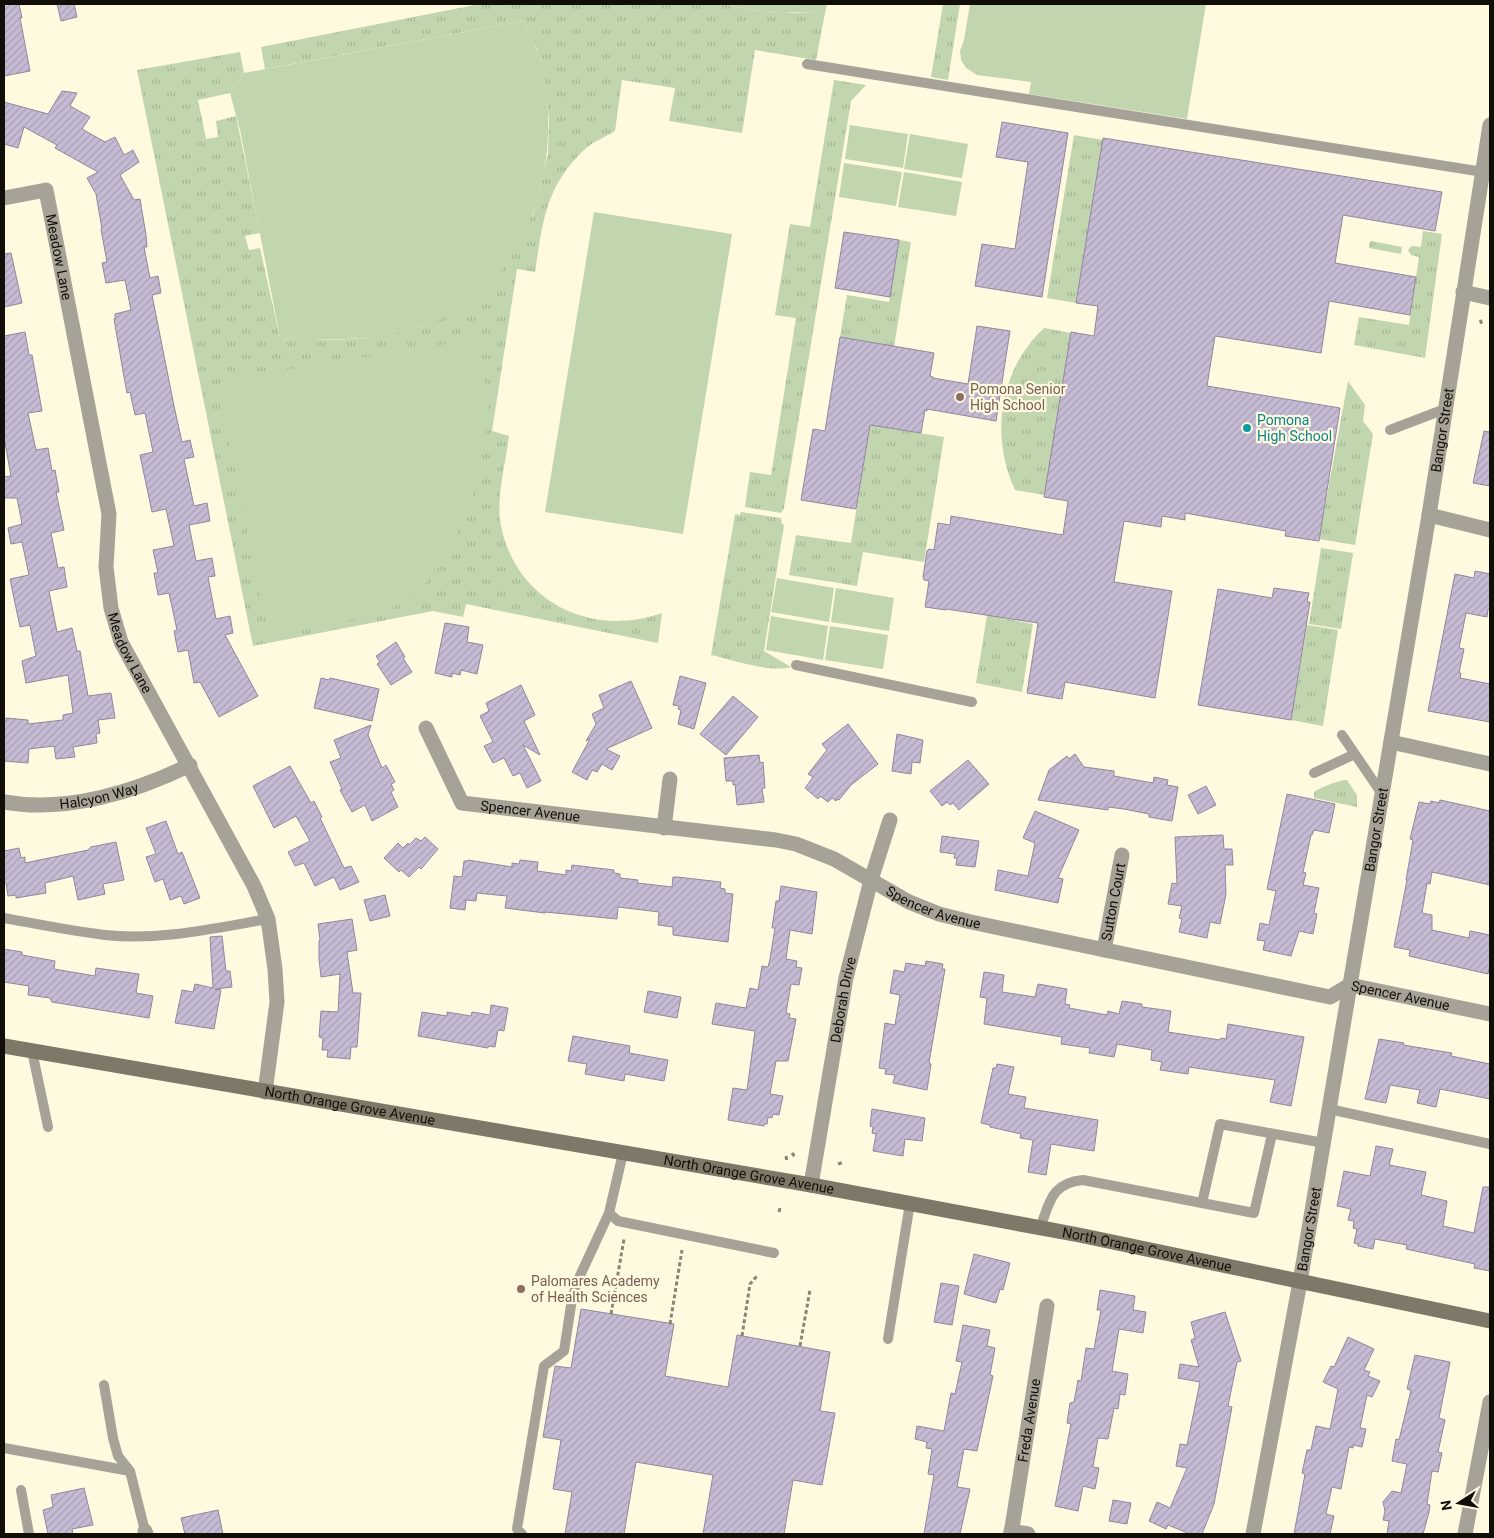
<svg xmlns="http://www.w3.org/2000/svg" width="1494" height="1538" font-family="Roboto,sans-serif">
	<style>
		.grass { fill: url(#grass-tufts) }
		.garden { fill: #c1d5af }
		.building { fill: url(#building-hatch); stroke: #91869d }
		.lines { fill: none; stroke-linecap: round; stroke-linejoin: round }
		.path { stroke: #898574; stroke-width: 3; stroke-dasharray: 4 2.5; stroke-linecap: butt }
		.lane { stroke: #a6a297; stroke-width: 10 }
		.street { stroke: #a6a297; stroke-width: 15 }
		.secondary { stroke: #7e7868; stroke-width: 15 }
		.education-dot { fill: #8d6e63; stroke: #fffadf; stroke-width: 2 }
		.culture-dot { fill: #0f9aa8; stroke: #fffadf; stroke-width: 2 }
		.labels { text-anchor: middle; stroke-width: 4.5; stroke-linejoin: round; paint-order: stroke }
		.street-label { font-size: 14px; fill: #100e06; stroke: #fffadf }
		.education-label { font-size: 14px; fill: #785e54; stroke: #fffadf; text-anchor: start }
		.culture-label { font-size: 14px; fill: #0d838f; stroke: #fffadf; text-anchor: start }
	</style>
	<defs>
		<pattern id="grass-tufts" width="24" height="20" patternUnits="userSpaceOnUse" patternTransform="scale(1.25)"><rect width="24" height="20" fill="#c1d5af"/><path d="M3 7l-1-3M5 7V3M7 7l1-3M15 17l-1-3M17 17v-4M19 17l1-3" fill="none" stroke="#a5b695"/></pattern>
		<pattern id="building-hatch" width="6" height="6" patternUnits="userSpaceOnUse" patternTransform="scale(1.25)"><rect width="6" height="6" fill="#c6bbd4"/><path d="M-1 1l2-2M0 6l6-6M5 7l2-2" fill="none" stroke="#a9a0b4"/></pattern>
	</defs>
	<rect width="100%" height="100%" fill="#fffadf"/>
	<path class="grass" d="M480,4H724C757,13 791,13 825,13L816,60L755,50L742,133L669,121L675,88L622,80L615,131C605,137 593,142 585,149C545,187 543,221 535,272L517,269L492,431L509,436C506,461 497,494 500,520C512,599 589,639 662,613L658,643L466,604L463,617L433,611L253,646L137,70L240,52L244,73L230,93L198,100L206,139L218,137L216,121L236,116L260,233L245,236L249,250L260,248L280,338L334,340L366,338L422,327L533,214L541,185L548,153L549,120L545,84L537,49L523,21L265,69L261,47Z
		M943,4H960L948,80L931,77Z
		M834,80L866,85L851,101L784,508L781,513L745,507L750,472L771,475L796,318L775,315L790,224L810,227Z
		M1074,135L1103,140L1076,303L1047,298Z
		M1423,231L1442,234L1425,358L1354,345L1359,317L1409,325L1419,257L1411,255L1408,250L1412,246L1421,247Z
		M899,240L911,242L894,347L840,337L847,295L889,302Z
		M1371,241L1402,247L1401,254L1369,248V244Z
		M1044,328L1071,333L1045,495L1015,490C990,436 999,370 1044,328Z
		M1348,381L1365,405L1363,421L1373,434L1355,545L1319,539Z
		M870,425L944,437L924,562L863,552L857,586L789,575L796,535L851,543Z
		M741,512L781,518L782,524L784,525L764,651L791,667C769,673 734,660 711,655L735,514L740,515Z
		M1321,548L1353,553L1341,629L1309,624Z
		M987,615L1033,624L1022,692L976,683Z
		M1307,625L1338,630L1323,726L1291,720Z
		M1347,780L1357,795V807L1314,798V792C1319,788 1339,780 1347,780Z"/>
	<path class="garden" d="M724,4H827L825,13C791,13 757,13 724,4Z
		M970,4H1206L1187,119L1029,94L1031,82L977,75L966,68L961,60L960,51L964,40Z
		M523,21C527,30 533,39 536,48C543,64 545,83 547,100C555,179 525,271 453,313C403,342 336,341 280,338L240,130L230,93L244,73Z
		M850,125L908,134L903,168L845,159Z
		M910,134L968,144L962,178L904,169Z
		M844,163L902,172L896,206L839,197Z
		M904,172L962,182L956,216L898,207Z
		M594,212L732,234L683,534L545,512Z
		M477,339L489,413L474,492L448,555L418,593L382,614L269,637L221,398L235,378Z
		M777,578L834,588L829,622L771,612Z
		M836,588L894,598L889,631L831,622Z
		M771,616L828,626L823,660L766,650Z
		M830,626L888,635L883,669L825,660Z"/>
	<path class="building" d="M4,4H19L22,18H20L30,71L4,76Z
		M57,4H74L77,17L61,21Z
		M62,91L77,93L70,106L90,117L82,129L105,142L115,137L124,155L133,150L139,162L120,175L134,200L140,199L146,235L147,247H144L150,278L158,276L161,293L152,295L174,406L182,442L190,440L194,457L184,459L194,506L207,503L210,521L189,525L196,561L212,558L215,576L208,577L216,619L230,616L233,633L225,635L258,696L219,717L200,682L194,683L188,650L178,652L174,631L177,630L169,593L158,595L154,573H158L153,550L174,546L166,509L152,512L140,455L153,452L145,413L135,415L130,392L127,393L123,371L114,319L115,318V314L131,310L125,280L106,283L102,263L107,262L101,229H102L96,194L87,178L98,172L55,148L57,145L24,127L18,148L4,144V102L48,114Z
		M1002,122L1068,133L1042,297L975,286L982,244L1015,249L1028,162L996,157Z
		M1103,138L1442,192L1435,231L1343,215L1335,263L1416,277L1410,315L1329,301L1321,353L1215,336L1207,386L1340,408L1319,541L1285,536L1286,531L1185,513V520L1162,516L1161,527L1124,521L1114,582L1172,591L1155,698L1065,682L1062,699L1027,693L1038,623L946,609V610L925,607L929,581L924,580L923,577L927,551L929,549L934,550L938,523L950,525L951,516L1063,535L1068,501L1044,497L1071,332L1094,336L1098,306L1076,303Z
		M844,232L899,240L890,297L835,288Z
		M11,253L22,303L4,307V254Z
		M977,326L1010,331L996,421L927,409V411L925,410L921,433L870,425L856,509L801,500L813,429L825,431L840,337L934,353L930,376L933,377V378L968,384Z
		M25,332L29,355H32L42,411L28,413L36,450L48,448L52,471L55,470L59,492H56L64,530L51,533L58,568L64,567L67,587L49,591L57,632L72,628L77,651H80L88,696L111,693L115,718L98,720L100,733L96,734L97,743L73,747L75,757L56,759L54,746L29,749L28,763L4,761V722H6V718L28,720V724L63,720V715L73,713L68,675L26,683L22,661L36,656L30,625L20,627L10,579L29,575L22,542L11,544L8,528L22,524L17,498H4V477L11,476L4,437V336Z
		M1484,431L1490,432V486L1473,483Z
		M1475,571L1490,574V610L1488,609L1487,617L1466,613L1459,648L1464,649L1459,673H1461L1460,678L1490,684V722L1428,711L1455,574L1474,578Z
		M1274,588L1309,593L1307,602H1310L1291,720L1198,705L1218,589L1272,598Z
		M445,623L469,627L467,642L483,645L477,674L461,670L460,675L452,673V677L435,673Z
		M396,642L405,657L403,658L412,672L391,685L377,664L380,662L376,656Z
		M680,676L706,683L694,729L678,724L681,710L678,709L679,706L673,705Z
		M321,678L329,680L330,678L379,689L372,721L314,708Z
		M631,681L652,728L606,749L620,756L612,770L602,764L597,772L592,770L587,780L572,772L590,739L586,741L596,724L592,714L604,708L599,695Z
		M521,685L535,715L524,721L540,755L523,745L541,781L527,788L520,773L513,776L504,758L493,763L484,746L493,742L480,716L489,711L486,703Z
		M733,696L758,717L726,755L700,734Z
		M848,724L878,764L851,785L839,800L837,799L836,801L832,798L828,802L820,796L818,799L805,788L813,777L808,774L827,750L822,744Z
		M371,725L368,735L382,768L386,765L395,782L391,784L394,790L391,792L398,807L372,821L365,805L352,812L340,790L342,789L330,762L341,758L334,740Z
		M897,734L923,740L920,763L912,762L911,774L892,771Z
		M1075,754L1084,767L1114,771V776L1153,783L1154,777L1168,780L1167,785L1178,787L1172,821L1149,817V814L1124,809L1108,807V810L1038,800L1049,770L1067,756L1069,759Z
		M759,755L760,763L763,762L765,788H762L764,802L737,805L735,784L733,785V781H726L724,758Z
		M968,760L989,784L959,810L953,803L950,805L947,802L942,806L930,791Z
		M290,766L311,803L314,801L322,817L320,818L344,868L351,866L359,882L340,890L334,877L315,886L304,863L295,866L288,852L310,841L296,816L274,828L253,786Z
		M1206,786L1216,805L1198,814L1188,795Z
		M1287,794L1335,804L1329,833L1314,830L1312,835H1311L1303,872L1306,873L1303,885L1319,888L1314,913L1317,914L1313,934L1299,931L1291,956L1263,950L1265,941L1257,940L1260,923L1269,925L1276,891L1267,889Z
		M1440,800L1490,811V885L1432,872L1430,884L1427,883L1422,913L1432,915V930L1469,938L1470,931L1490,935V964L1488,974L1409,956L1410,950L1394,947L1407,880H1406L1413,840L1410,839L1419,802L1430,804L1431,801L1439,803Z
		M1035,811L1079,830L1058,878L1063,879L1058,903L995,890L998,870L1028,876L1035,843L1023,838Z
		M166,821L178,854L182,852L200,898L184,904L181,896L170,900L163,879L155,882L146,857L156,854L146,828Z
		M1223,835L1224,849H1232L1233,865H1225L1226,894L1220,924L1210,922L1207,938L1179,932L1182,919L1179,918L1182,906L1168,904L1172,883L1177,884L1175,837Z
		M942,836L979,841L975,867L956,865L957,858H954L955,854L940,852Z
		M425,837L438,849L421,869L419,867L409,877L401,870L399,872L384,858L398,843L403,848L408,843L409,845L416,838L421,841Z
		M116,842L124,880L103,884L105,894L78,900L73,876L45,883L46,893L16,898V895L8,896L6,883L4,884V851L19,848L21,858L25,857V863L88,850L91,847Z
		M468,860L512,867V863L519,864L520,860L538,862L537,871L566,875V870L571,871L572,865L614,870V873L620,874V878L638,880L637,883L672,887L673,877H677L721,882L720,888L725,889V893L733,894L728,942L673,935V927L658,925L659,912L618,907L617,919L545,912V913L505,908L507,896L477,893L476,901L466,900L465,910L450,908L454,876L462,877L464,861H468Z
		M781,886L817,892L812,934L790,930L786,959L797,961L796,967L802,968L799,985L791,984L786,1013L790,1014L789,1018L796,1019L788,1061H776L770,1094L783,1096L779,1115L773,1114L772,1118L768,1117L767,1124H764V1126L728,1120L733,1088L747,1090L755,1031L712,1024L716,1003L746,1008L750,988L758,990L762,966L768,967L770,959L775,928H772L776,901H779Z
		M385,895L390,916L370,921L364,900Z
		M352,919L357,950L347,952L353,993H361L357,1047H351L350,1059L327,1057L328,1050H322L323,1038L319,1037L321,1011L338,1012L340,974L321,977L319,959V941L320,940L318,924Z
		M222,936L226,971H230L232,987L215,989L221,990L214,1029L175,1023L182,990L193,992L195,984L213,988L210,937Z
		M4,949L22,952V955L55,961L54,969L95,976L96,968L139,974L136,993L153,996L149,1018L52,1002L50,998L28,995L29,986L4,982Z
		M926,961L943,964L942,969H945L929,1063L931,1064L927,1090L893,1083L895,1075L885,1074L886,1069L879,1068L885,1023L895,1025L900,995L890,993L894,970L904,972L906,963L925,966Z
		M984,972L1004,975L1002,992L1035,997L1038,984L1067,989L1065,1004L1070,1005L1069,1008L1107,1015L1108,1011L1119,1014L1122,1001L1142,1004V1007L1171,1011L1168,1032L1220,1040L1221,1038L1226,1039L1228,1024L1304,1037L1291,1106L1270,1102L1275,1080L1189,1067L1188,1074L1160,1070L1162,1062L1151,1060L1152,1050L1117,1044L1114,1057L1089,1053L1090,1048L1061,1044L1062,1037L984,1024L987,998L980,997Z
		M648,991L681,997L677,1018L644,1012Z
		M491,1005L508,1008L504,1031L498,1030L495,1047L488,1046V1048L418,1036L422,1012L447,1016V1012L471,1016L472,1012L490,1015Z
		M573,1036L630,1046L629,1053L668,1060L664,1081L625,1074L624,1081L585,1074L587,1064L568,1061Z
		M1379,1039L1404,1043L1403,1045L1452,1053L1451,1056L1490,1064V1099L1440,1089L1436,1107L1417,1103L1420,1090L1390,1085L1386,1103L1365,1099Z
		M997,1064L1014,1067L1008,1094L1026,1097L1024,1108L1098,1120L1094,1151L1051,1144L1046,1175L1028,1172L1033,1140L1020,1138L1021,1134L990,1127V1125L981,1123L993,1068H996Z
		M872,1109L925,1118L922,1141L905,1139L903,1156L873,1151L876,1134L872,1133L873,1127L870,1126Z
		M1376,1146L1393,1149L1389,1165L1426,1172L1421,1195L1447,1201L1443,1226L1474,1233L1483,1187H1490V1271L1474,1268L1475,1264L1406,1249L1407,1245L1375,1239L1373,1249L1358,1246V1244L1354,1243L1357,1229L1353,1228L1354,1221L1348,1220L1351,1209L1337,1206L1344,1171L1370,1176Z
		M974,1254L1010,1263L1003,1290L1000,1289L996,1303L964,1294Z
		M941,1283L959,1286L952,1325L934,1322Z
		M1100,1290L1135,1296L1133,1310L1146,1312L1143,1333L1119,1329L1112,1371L1128,1374L1125,1395L1120,1394L1118,1409L1114,1408L1108,1439L1098,1438L1093,1467L1099,1468L1095,1489L1083,1486L1078,1511L1055,1506L1071,1424L1067,1423L1070,1403L1074,1402L1078,1380L1081,1381L1086,1348L1094,1349L1101,1310H1097Z
		M581,1309L674,1324L665,1376L728,1387L737,1335L830,1352L820,1411L835,1413L822,1485L793,1480L784,1534H703L713,1475L636,1462L624,1534H565L572,1492L553,1489L561,1440L543,1437L555,1366L571,1368Z
		M1225,1312L1241,1361L1237,1362L1228,1406L1232,1407L1214,1504L1202,1534H1190L1168,1525L1166,1529L1149,1521L1157,1502L1170,1508L1187,1468L1176,1466L1180,1444L1187,1445L1200,1382L1178,1378L1180,1364L1199,1367L1191,1340L1195,1338L1191,1322Z
		M963,1325L990,1330L987,1346L995,1348L990,1375L993,1376L977,1451L964,1449L957,1487L970,1489L960,1534H924L934,1475L928,1474L932,1449L926,1448L927,1442L915,1439L917,1426L944,1431L951,1393L955,1394L962,1362L956,1361Z
		M1348,1337L1374,1349L1364,1370L1370,1372L1368,1376L1380,1381L1372,1397L1367,1395L1360,1428L1366,1429L1362,1447L1353,1445V1448L1349,1447L1341,1489L1332,1487L1326,1514L1334,1516L1330,1534H1294L1305,1474L1302,1473L1307,1450H1311L1316,1426L1330,1429L1338,1389L1323,1382L1331,1366L1334,1367Z
		M1415,1355L1450,1362L1439,1418L1445,1420L1438,1452L1442,1453L1438,1472L1432,1471L1427,1504L1430,1505L1429,1512L1423,1534H1387L1389,1521L1383,1520L1385,1511L1383,1502L1392,1491L1401,1493L1407,1464L1392,1461L1396,1439L1399,1440L1411,1390L1407,1389Z
		M84,1488L93,1525L72,1529L73,1534H48L43,1510L53,1507L51,1495Z
		M1113,1500L1131,1503L1127,1524L1109,1521Z
		M218,1510L223,1534H185L181,1518Z"/>
	<g class="lines">
		<path class="path" d="M1480,320L1482,324
			M792,1153L795,1157
			M786,1156L787,1162
			M838,1164L844,1162
			M779,1212L780,1208
			M611,1314L624,1239
			M670,1324L682,1250
			M742,1336L750,1284L757,1276
			M800,1346L810,1290"/>
		<path class="lane" d="M807,64L1483,172
			M1390,430L1445,409
			M796,665L972,702
			M1342,735L1382,794
			M1314,773L1355,754
			M4,918C37,924 71,931 105,935C160,941 215,928 268,919
			M32,1051L48,1127
			M1329,1109L1490,1144
			M623,1153L609,1213L618,1221L774,1253
			M1202,1203L1254,1213L1272,1134
			M1040,1228C1050,1202 1051,1183 1083,1180L1202,1203L1220,1124L1324,1143
			M888,1339L910,1203
			M104,1385L113,1438L118,1456L130,1471L145,1531
			M4,1448L130,1471
			M21,1490L29,1534
			M522,1534L517,1529L544,1366L564,1351L572,1299L578,1280L609,1213"/>
		<g class="street">
			<path id="s1" d="M4,198L46,190L109,514L106,567L111,608L121,642L254,886L268,919L275,969L277,1002L265,1092"/>
			<path d="M1463,292L1490,298"/>
			<path d="M1429,515L1490,530"/>
			<path id="s2" d="M426,728L462,803L776,840L796,844L834,859L909,902L939,914L971,922L1330,997L1350,985L1490,1014"/>
			<path d="M1391,742L1490,764"/>
			<path id="s3" d="M4,802C66,813 135,792 190,765"/>
			<path d="M664,828L670,779"/>
			<path id="s4" d="M1104,950L1122,855"/>
			<path id="s5" d="M811,1185L846,978L871,880L890,820"/>
			<path d="M145,1531L146,1534"/>
			<path d="M1011,1531L1028,1534"/>
			<path id="s6" d="M1011,1534L1047,1306"/>
			<path id="s7" d="M1253,1534L1300,1282L1350,985L1429,515L1490,125"/>
			<path d="M1465,1534L1490,1402"/>
		</g>
		<path class="secondary" id="s8" d="M4,1046L811,1185L1079,1235L1490,1321"/>
	</g>
	<g class="education-dot">
		<circle cx="960" cy="397" r="5"/>
		<circle cx="521" cy="1289" r="5"/>
	</g>
	<circle class="culture-dot" cx="1247" cy="428" r="5"/>
	<g class="labels">
		<g class="street-label">
			<text dy="5" stroke="none"><textPath href="#s1" startOffset="111">Meadow Lane</textPath></text>
			<text dy="5" stroke="none"><textPath href="#s7" startOffset="1120">Bangor Street</textPath></text>
			<text dy="5" stroke="none"><textPath href="#s1" startOffset="516">Meadow Lane</textPath></text>
			<text dy="5" stroke="none"><textPath href="#s3" startOffset="96">Halcyon Way</textPath></text>
			<text dy="5" stroke="none"><textPath href="#s2" startOffset="152">Spencer Avenue</textPath></text>
			<text dy="5" stroke="none"><textPath href="#s7" startOffset="715">Bangor Street</textPath></text>
			<text dy="5" stroke="none"><textPath href="#s4" startOffset="49">Sutton Court</textPath></text>
			<text dy="5" stroke="none"><textPath href="#s2" startOffset="572">Spencer Avenue</textPath></text>
			<text dy="5" stroke="none"><textPath href="#s2" startOffset="1054">Spencer Avenue</textPath></text>
			<text dy="5" stroke="none"><textPath href="#s5" startOffset="188">Deborah Drive</textPath></text>
			<text dy="5" stroke="none"><textPath href="#s8" startOffset="351">North Orange Grove Avenue</textPath></text>
			<text dy="5" stroke="none"><textPath href="#s8" startOffset="756">North Orange Grove Avenue</textPath></text>
			<text dy="5" stroke="none"><textPath href="#s7" startOffset="310">Bangor Street</textPath></text>
			<text dy="5" stroke="none"><textPath href="#s8" startOffset="1161">North Orange Grove Avenue</textPath></text>
			<text dy="5" stroke="none"><textPath href="#s6" startOffset="115">Freda Avenue</textPath></text>
		</g>
		<g class="education-label">
			<text x="970" y="394">Pomona Senior<tspan x="970" dy="16">High School</tspan></text>
			<text x="531" y="1286">Palomares Academy<tspan x="531" dy="16">of Health Sciences</tspan></text>
		</g>
		<g class="culture-label">
			<text x="1257" y="425">Pomona<tspan x="1257" dy="16">High School</tspan></text>
		</g>
	</g>
	<rect width="1494" height="1538" fill="none" stroke="#100e06" stroke-width="10"/>
	<g transform="translate(1459 1503) rotate(259)" stroke="#fffadf" stroke-width="4" paint-order="stroke">
	<path d="M0-4L9 19L0 12L-9 19Z" fill="#100e06"/>
	<text y="-8" font-size="14" font-weight="bold" text-anchor="middle" fill="#100e06">N</text>
	</g>
</svg>
